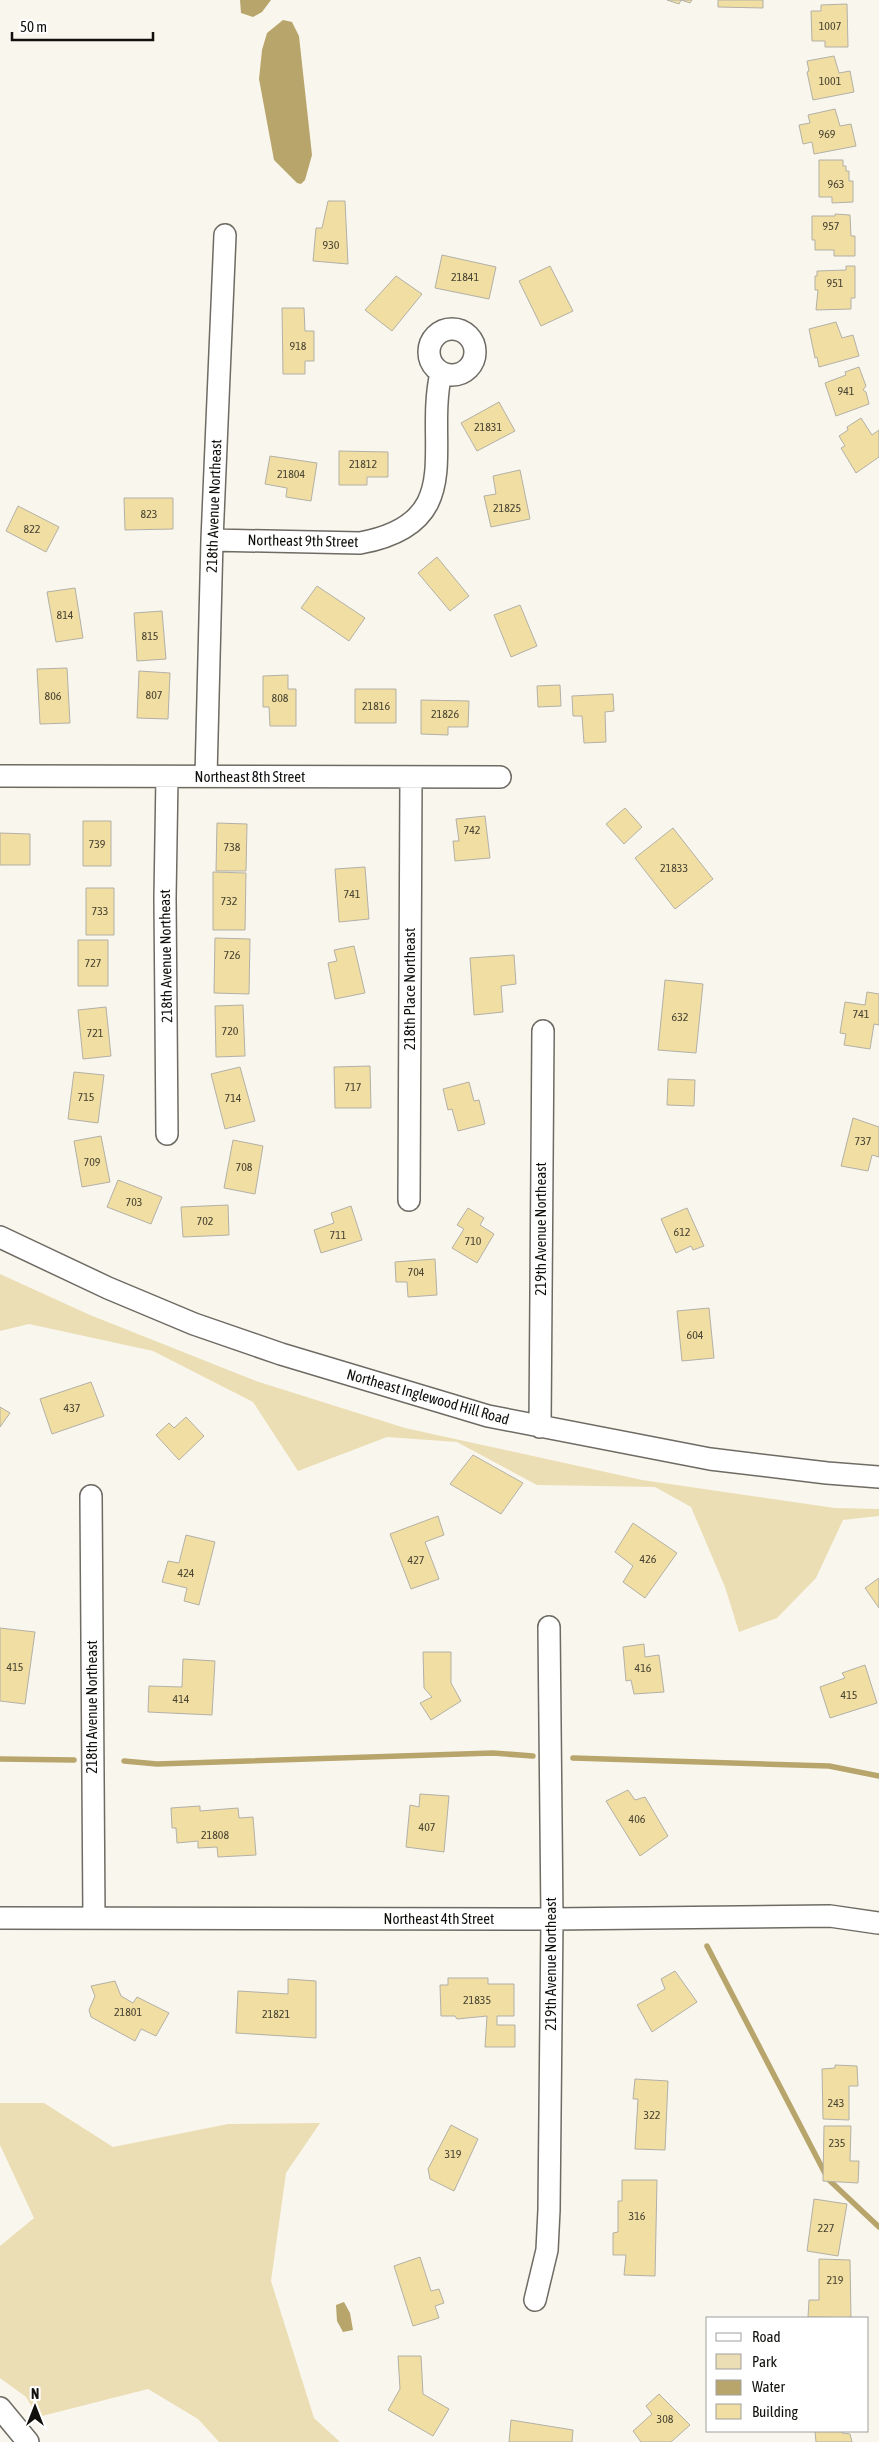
<svg xmlns="http://www.w3.org/2000/svg" width="879" height="2442" font-family="'Asap Condensed',sans-serif">
	<style>
		.green { fill: #ebdeb5 }
		.water { fill: #b8a56c }
		.lines { fill: none; stroke-linecap: round; stroke-linejoin: round }
		.stream { stroke: #b8a56c; stroke-width: 5.5 }
		.building { fill: #f1dea3; stroke: #b3b0a7 }
		.minor-casing { stroke: #6e6b64; stroke-width: 24 }
		.minor { stroke: #fff; stroke-width: 21 }
		.labels { text-anchor: middle; stroke-width: 4; stroke-linejoin: round; paint-order: stroke }
		.number-label { font-size: 12px; fill: #494432 }
		.street-label { font-size: 15px; fill: #11100d; stroke: #fff }
	</style>
	<rect width="100%" height="100%" fill="#f9f6ed"/>
	<path class="green" d="M0,1274L90,1315L256,1381L405,1428L642,1480L835,1508L879,1509V1516L843,1520L816,1578L777,1618L739,1632L725,1587L691,1507L655,1487L537,1485L457,1442L387,1437L298,1471L253,1402L153,1351L29,1324L0,1331Z
		M0,2103H44L113,2147L228,2124L320,2123L286,2173L271,2281L314,2418L340,2442H219L198,2419L148,2389L38,2417L26,2397L0,2378V2246L34,2218L0,2145Z"/>
	<path class="water" d="M240,0H271L262,12L253,17L241,13Z
		M283,20L292,22L299,36L312,155L305,180L301,184L297,183L274,160L259,79L262,50L267,33Z
		M344,2302L350,2313L353,2330L343,2332L337,2321L336,2305Z"/>
	<g class="lines">
		<path class="stream" d="M573,1758L829,1766L879,1776
			M0,1759L74,1760
			M124,1761L157,1764L493,1753L533,1756
			M707,1946L828,2179L879,2227"/>
	</g>
	<path class="building" d="M667,0H692L690,3L681,0L679,4Z
		M718,0H763V8L718,7Z
		M847,4L848,47H825V41H812L811,11H821V5Z
		M834,56L839,73L850,71L854,92L813,100L807,72L809,71L807,61Z
		M835,109L840,126L851,124L856,146L814,154L812,142L803,144L799,125L810,123L808,115Z
		M819,160H843V166H846V171H849V181H853V202L832,203V197H819Z
		M328,201H345L348,264L313,261L316,228H322Z
		M835,214L850,215L851,236H855V256H834V250H815V240H812V216H835Z
		M442,255L496,267L489,299L435,288Z
		M550,266L573,311L541,326L519,281Z
		M846,266H855V298H851V309L816,310L818,290H815V276H817V271L846,270Z
		M396,276L422,294L392,331L365,310Z
		M282,308H304L305,331H314V361H305V374H283Z
		M836,322L842,338L853,335L859,356L819,367L817,357L815,358L809,329Z
		M859,367L866,386L863,390L866,392L869,404L836,416L825,383L846,375L845,372Z
		M499,402L515,431L477,451L461,423Z
		M861,418L872,435L879,430V457L856,473L841,448L845,446L839,436L848,430L847,427Z
		M339,451L388,452V477H367V485H339Z
		M270,456L317,463L311,501L286,497L287,488L265,484Z
		M520,470L530,519L491,527L484,496L496,494L493,476Z
		M124,498H173V529L125,530Z
		M18,506L59,527L46,552L6,531Z
		M437,557L469,596L450,611L418,573Z
		M317,586L365,618L349,641L301,608Z
		M75,588L83,638L56,642L47,592Z
		M520,605L537,646L511,657L494,615Z
		M162,611L166,659L137,661L134,613Z
		M67,668L70,723L40,724L37,669Z
		M139,671L170,673L168,719L137,718Z
		M288,675V689H296V726H270L269,707H263V676Z
		M560,685L561,706L538,707L537,686Z
		M355,689H396V723H355Z
		M613,694L614,711L605,712L606,742L584,743L582,716H573L572,696Z
		M421,700L469,701L468,727H448V735L421,734Z
		M625,808L642,827L624,844L606,824Z
		M485,816L490,858L455,861L453,841H459L456,819Z
		M83,821H111V866H83Z
		M217,823L247,824L246,871H216Z
		M673,828L713,879L675,909L635,858Z
		M0,833L30,834V865H0Z
		M365,867L369,919L339,922L335,869Z
		M213,872L246,873L245,930H213Z
		M86,888H114V935H86Z
		M215,938L250,939L249,994L214,993Z
		M78,940H108V986H78Z
		M354,946L365,993L335,999L328,963L337,961L334,950Z
		M514,955L516,984L501,986L503,1012L474,1015L470,958Z
		M665,980L703,984L696,1053L658,1050Z
		M867,992L879,994V1025L874,1024L870,1049L844,1045L846,1034L840,1033L845,1002L865,1005Z
		M243,1005L245,1056L216,1057L215,1006Z
		M106,1007L111,1056L83,1059L78,1010Z
		M370,1066L371,1108H335L334,1067Z
		M240,1067L255,1121L225,1129L211,1074Z
		M74,1072L104,1075L98,1123L68,1119Z
		M668,1079L695,1080L694,1106L667,1105Z
		M469,1082L474,1101L479,1100L485,1124L458,1131L452,1109L448,1110L443,1089Z
		M853,1118L879,1127V1157L872,1155L868,1171L841,1166Z
		M101,1136L110,1182L82,1187L74,1141Z
		M233,1140L263,1146L255,1194L224,1188Z
		M118,1180L162,1197L151,1224L107,1207Z
		M228,1205L229,1235L183,1237L181,1207Z
		M351,1206L362,1240L321,1253L314,1230L334,1223L331,1213Z
		M468,1208L484,1218L480,1225L494,1234L477,1263L452,1248L464,1229L457,1225Z
		M687,1208L704,1246L693,1250L691,1246L676,1253L661,1219Z
		M435,1259L437,1295L408,1297L407,1282H396L395,1262Z
		M709,1308L714,1358L682,1361L677,1311Z
		M91,1382L104,1416L52,1434L40,1399Z
		M0,1407L10,1413L0,1427Z
		M186,1417L204,1436L179,1460L156,1435L169,1423L174,1428Z
		M473,1455L523,1483L501,1514L450,1484Z
		M438,1516L444,1535L425,1542L439,1579L411,1589L390,1534Z
		M633,1523L677,1553L645,1598L623,1582L633,1566L615,1552Z
		M186,1535L215,1542L199,1605L184,1601L187,1588L162,1582L168,1561L179,1563Z
		M879,1578V1608L865,1588Z
		M0,1628L35,1632L25,1704L0,1701Z
		M644,1644L645,1657L659,1655L664,1692L634,1694L631,1680L626,1681L623,1647Z
		M423,1652H451V1683L461,1701L431,1720L420,1703L432,1697L424,1688Z
		M183,1659L215,1661L212,1715L148,1712L149,1686L182,1687Z
		M865,1665L877,1703L830,1718L820,1687L845,1678L842,1673Z
		M628,1790L635,1800L645,1797L668,1836L640,1856L606,1801Z
		M420,1794L449,1796L444,1852L406,1847L410,1805L419,1807Z
		M200,1806V1811L238,1808L239,1818L253,1817L256,1855L218,1857L217,1847L198,1848V1841L177,1843L176,1828H172L171,1808Z
		M675,1971L697,2002L652,2032L637,2005L665,1989L661,1979Z
		M448,1978H488V1984H514V2016H497V2025H515V2047H485L487,2016L457,2019L455,2016H441L440,1985H448Z
		M288,1979L316,1981V2038L236,2033L238,1991L288,1994Z
		M115,1981L121,1996L133,2003L137,1997L169,2013L156,2036L141,2029L135,2041L91,2017L89,2010L95,1996L91,1986Z
		M835,2065L857,2066L858,2086H849V2120L823,2119L822,2069L835,2068Z
		M635,2079L668,2081L665,2150L635,2149L638,2099H633Z
		M451,2125L478,2139L454,2191L430,2179L428,2169Z
		M824,2126H851L850,2161H859L858,2183L823,2181Z
		M622,2180H657L655,2276L624,2275L626,2255H613V2233L618,2232V2201H622Z
		M814,2199L847,2204L838,2256L807,2251Z
		M420,2257L431,2291L439,2289L444,2303L435,2306L439,2318L413,2326L394,2266Z
		M819,2259L850,2260L851,2318L808,2317L809,2300H819Z
		M398,2356H421L423,2394L449,2409L433,2436L388,2410L400,2389Z
		M659,2394L690,2425L671,2442H641L633,2431L652,2414L646,2406Z
		M511,2420L573,2430L572,2442H509Z
		M815,2431H842V2433L850,2434L852,2442H816Z"/>
	<g class="lines">
		<g class="minor-casing">
			<path id="minor" d="M429 352a23 23 0 1 1 46 0a23 23 0 1 1-46 0Z
				M212,540L360,543C469,523 424,447 441,373
				M0,776L500,777
				M206,776L212,540L225,235
				M167,1134L165,898L167,777
				M409,1200L411,778
				M0,1237L108,1288L194,1324L281,1354L488,1416L710,1459L827,1473L879,1477
				M540,1427L543,1031
				M91,1496L94,1918
				M0,1918L552,1919L830,1916L878,1923
				M535,2300L547,2250L549,2210L552,1919L549,1627
				M0,2408L28,2442"/>
		</g>
		<use href="#minor" class="minor"/>
	</g>
	<g class="labels">
		<g class="number-label">
			<text x="830" y="30">1007</text>
			<text x="830" y="85">1001</text>
			<text x="827" y="138">969</text>
			<text x="836" y="188">963</text>
			<text x="831" y="230">957</text>
			<text x="331" y="249">930</text>
			<text x="465" y="281">21841</text>
			<text x="835" y="287">951</text>
			<text x="298" y="350">918</text>
			<text x="846" y="395">941</text>
			<text x="488" y="431">21831</text>
			<text x="363" y="468">21812</text>
			<text x="291" y="478">21804</text>
			<text x="507" y="512">21825</text>
			<text x="149" y="518">823</text>
			<text x="32" y="533">822</text>
			<text x="65" y="619">814</text>
			<text x="150" y="640">815</text>
			<text x="154" y="699">807</text>
			<text x="53" y="700">806</text>
			<text x="280" y="702">808</text>
			<text x="376" y="710">21816</text>
			<text x="445" y="718">21826</text>
			<text x="472" y="834">742</text>
			<text x="97" y="848">739</text>
			<text x="232" y="851">738</text>
			<text x="674" y="872">21833</text>
			<text x="352" y="898">741</text>
			<text x="229" y="905">732</text>
			<text x="100" y="915">733</text>
			<text x="232" y="959">726</text>
			<text x="93" y="967">727</text>
			<text x="861" y="1018">741</text>
			<text x="680" y="1021">632</text>
			<text x="230" y="1035">720</text>
			<text x="95" y="1037">721</text>
			<text x="353" y="1091">717</text>
			<text x="86" y="1101">715</text>
			<text x="233" y="1102">714</text>
			<text x="863" y="1145">737</text>
			<text x="92" y="1166">709</text>
			<text x="244" y="1171">708</text>
			<text x="134" y="1206">703</text>
			<text x="205" y="1225">702</text>
			<text x="682" y="1236">612</text>
			<text x="338" y="1239">711</text>
			<text x="473" y="1245">710</text>
			<text x="416" y="1276">704</text>
			<text x="695" y="1339">604</text>
			<text x="72" y="1412">437</text>
			<text x="648" y="1563">426</text>
			<text x="416" y="1564">427</text>
			<text x="186" y="1577">424</text>
			<text x="15" y="1671">415</text>
			<text x="643" y="1672">416</text>
			<text x="849" y="1699">415</text>
			<text x="181" y="1703">414</text>
			<text x="637" y="1823">406</text>
			<text x="427" y="1831">407</text>
			<text x="215" y="1839">21808</text>
			<text x="477" y="2004">21835</text>
			<text x="128" y="2016">21801</text>
			<text x="276" y="2018">21821</text>
			<text x="836" y="2107">243</text>
			<text x="652" y="2119">322</text>
			<text x="837" y="2147">235</text>
			<text x="453" y="2158">319</text>
			<text x="637" y="2220">316</text>
			<text x="826" y="2232">227</text>
			<text x="835" y="2284">219</text>
			<text x="665" y="2423">308</text>
		</g>
		<g class="street-label">
			<text transform="translate(214 506) rotate(-88)" y="5">218th Avenue Northeast</text>
			<text transform="translate(303 541) rotate(1)" y="5">Northeast 9th Street</text>
			<text x="250" y="782">Northeast 8th Street</text>
			<text transform="translate(166 956) rotate(-91)" y="5">218th Avenue Northeast</text>
			<text transform="translate(410 989) rotate(-90)" y="5">218th Place Northeast</text>
			<text transform="translate(541 1229) rotate(-90)" y="5">219th Avenue Northeast</text>
			<text transform="translate(428 1397) rotate(16)" y="5">Northeast Inglewood Hill Road</text>
			<text transform="translate(92 1707) rotate(-90)" y="5">218th Avenue Northeast</text>
			<text x="439" y="1924">Northeast 4th Street</text>
			<text transform="translate(551 1964) rotate(-90)" y="5">219th Avenue Northeast</text>
		</g>
	</g>
	<rect x="706" y="2317" width="162" height="115" fill="#ffffff" stroke="#a09f9e"/>
	<rect x="716" y="2333" width="25" height="8" fill="#ffffff" stroke="#a09f9e"/>
	<text x="752" y="2342" font-size="15" fill="#11100d">Road</text>
	<rect x="716" y="2354" width="25" height="15" fill="#ebdeb5" stroke="#a09f9e"/>
	<text x="752" y="2367" font-size="15" fill="#11100d">Park</text>
	<rect x="716" y="2380" width="25" height="15" fill="#b8a56c" stroke="#a09f9e"/>
	<text x="752" y="2392" font-size="15" fill="#11100d">Water</text>
	<rect x="716" y="2404" width="25" height="15" fill="#f1dea3" stroke="#a09f9e"/>
	<text x="752" y="2417" font-size="15" fill="#11100d">Building</text>
	<g transform="translate(35 2407)" stroke="#ffffff" stroke-width="4" paint-order="stroke">
	<path d="M0-4L9 19L0 12L-9 19Z" fill="#11100d"/>
	<text y="-8" font-size="14" font-weight="bold" text-anchor="middle" fill="#11100d">N</text>
	</g>
	<path d="M12 32v8h141v-8" fill="none" stroke="#11100d" stroke-width="2.5"/>
	<text x="20" y="32" font-size="15" fill="#11100d" stroke="#ffffff" stroke-width="4" paint-order="stroke">50 m</text>
</svg>
